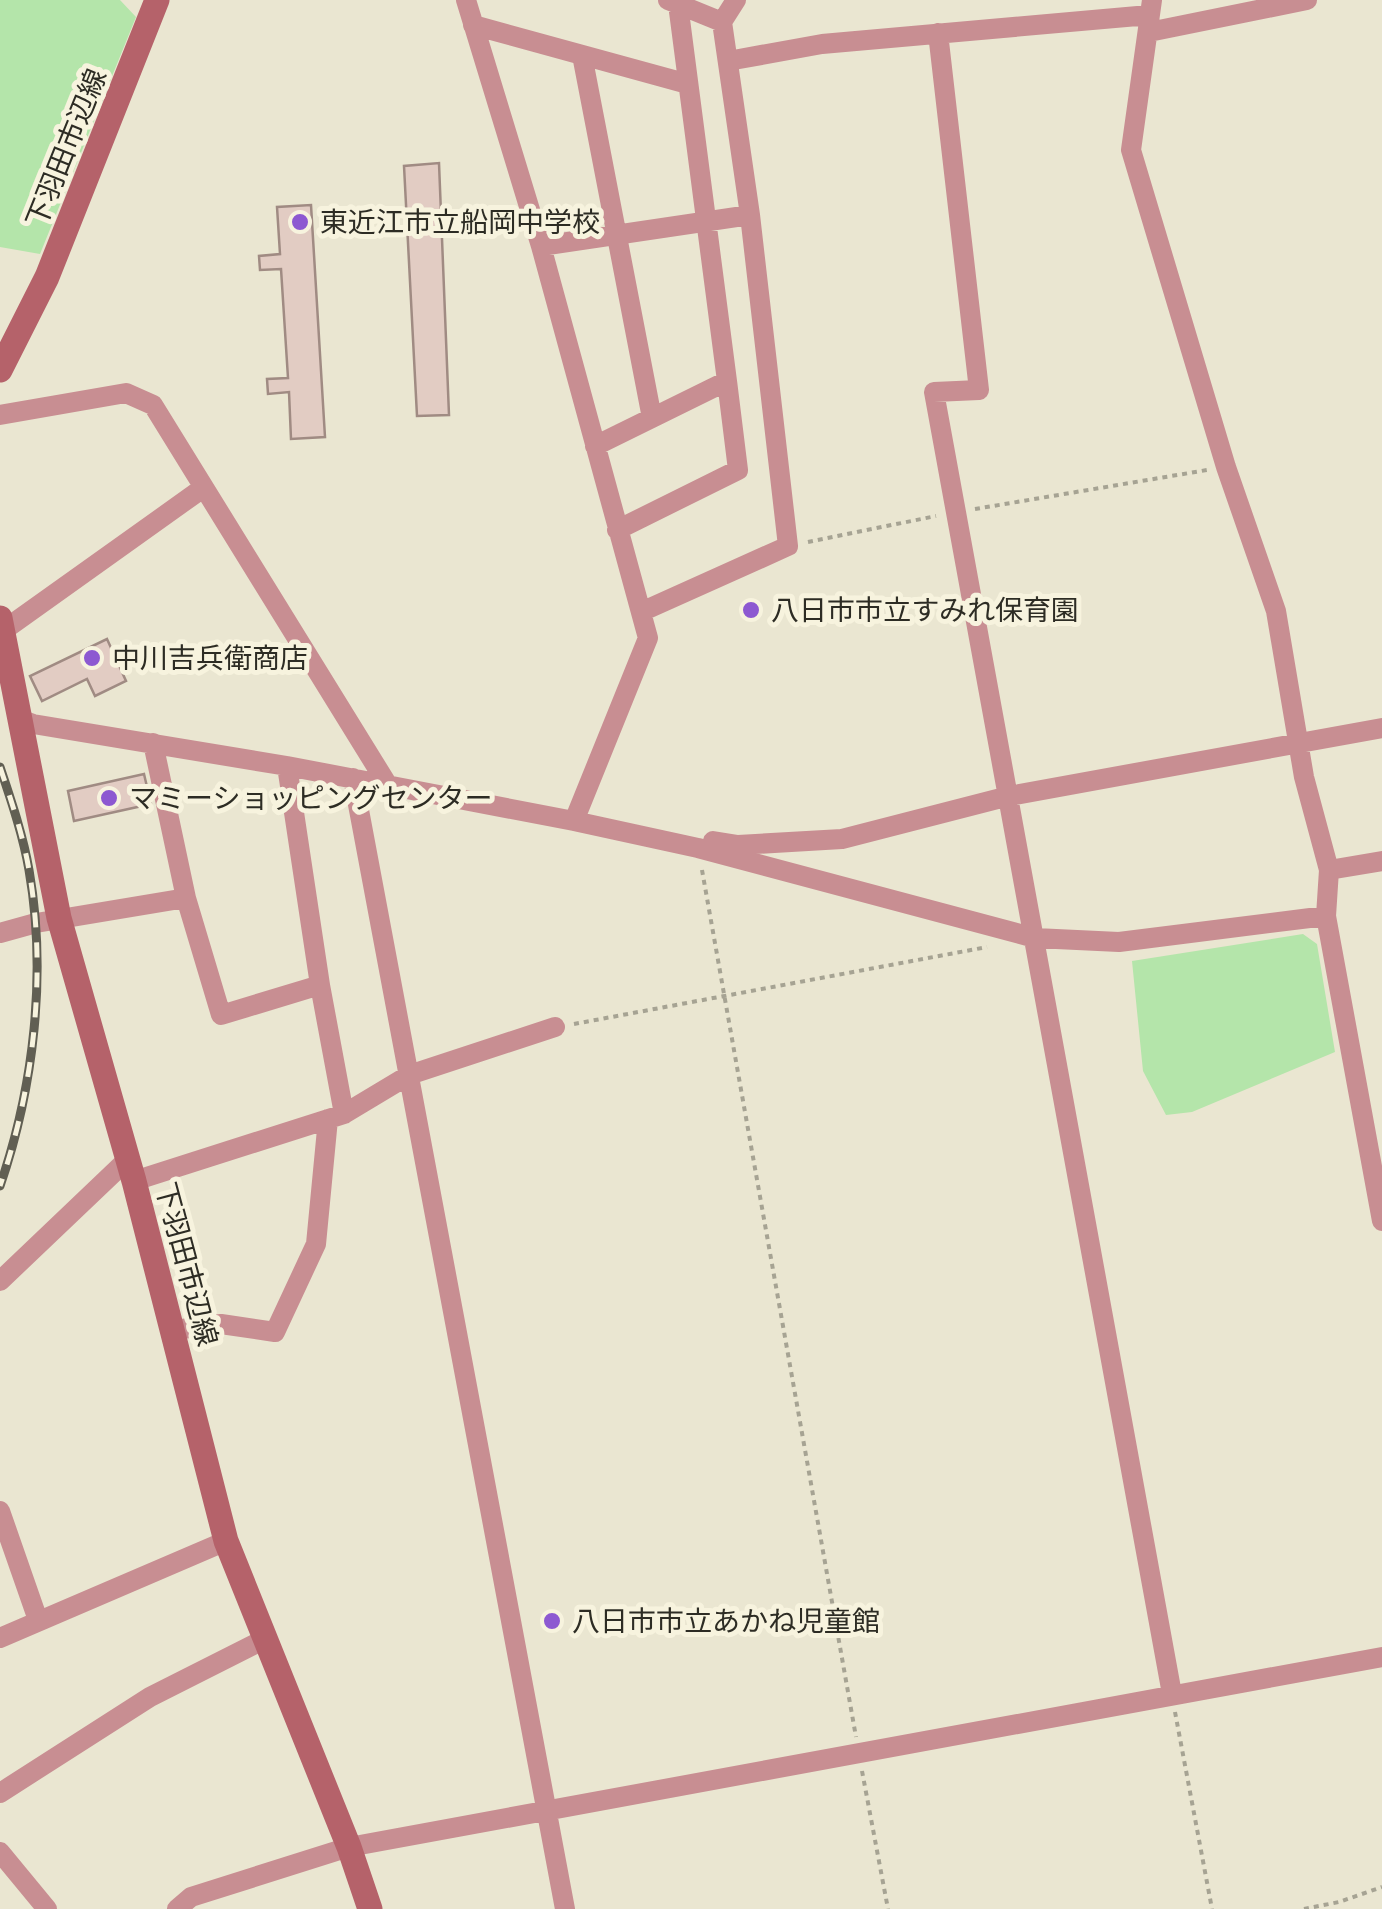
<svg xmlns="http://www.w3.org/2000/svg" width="1382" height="1909" font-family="'PT Serif','Noto Sans JP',serif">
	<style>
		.green { fill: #b4e5aa }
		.building { fill: #e2ccc3; stroke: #a08b83; stroke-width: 2.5 }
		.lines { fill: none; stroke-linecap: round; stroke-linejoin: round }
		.path { stroke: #a6a393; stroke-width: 4; stroke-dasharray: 5 5; stroke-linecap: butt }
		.street { stroke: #c88e92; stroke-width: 20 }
		.secondary { stroke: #b5626a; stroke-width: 25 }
		.rail-casing { stroke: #615f53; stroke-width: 9 }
		.rail { stroke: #f7f3de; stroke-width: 5; stroke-dasharray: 15; stroke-linecap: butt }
		.poi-dot { fill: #8d59d1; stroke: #f7f3de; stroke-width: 4 }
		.labels { text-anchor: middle; stroke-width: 10; stroke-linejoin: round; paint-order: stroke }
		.street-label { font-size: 28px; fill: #2d2c24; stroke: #f7f3de }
		.poi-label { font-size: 28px; fill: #2d2c24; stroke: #f7f3de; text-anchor: start }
	</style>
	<rect width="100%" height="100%" fill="#eae6d1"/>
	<path class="green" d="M0,0H120L136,17L40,254L0,247Z
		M1303,934L1317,944L1335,1052L1192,1112L1166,1115L1143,1071L1132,961Z"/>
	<path class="building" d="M439,163L449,415L417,416L404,166Z
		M311,205L325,437L291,439L289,392L268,394L267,379L288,378L281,269L260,270L259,256L280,254L277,207Z
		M107,639L126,681L95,696L87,679L42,701L30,676Z
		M144,774L151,804L74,821L68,791Z"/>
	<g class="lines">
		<path class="path" d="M975,509L1207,470
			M808,542L936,516
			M702,870L856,1737
			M574,1024L987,947
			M1175,1712L1212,1909
			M862,1771L888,1909
			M1304,1909L1339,1902L1382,1887"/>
		<path class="street" d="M466,0L541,246L648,638L574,821
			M668,0L722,22
			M1152,0L1131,150L1226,467L1276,611L1304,777L1329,870L1326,916L1382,1221
			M473,25L688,84
			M1149,32L1307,0
			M938,33L979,390L934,392L1172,1694
			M582,55L652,418
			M728,61L822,44L1149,15
			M541,246L750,215
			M0,415L126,393L153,405L389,787
			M595,446L727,381L678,4
			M617,530L738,470L727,381
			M641,612L788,546L750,215L722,22L736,0
			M4,630L203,488
			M19,719L33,724L287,766L574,821L698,848L1035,938L1119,942L1326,916
			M153,743L186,898L221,1015L320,985
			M287,766L320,985L344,1114
			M353,778L565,1909
			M713,841L738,845L842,839L1009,796L1382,728
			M1329,870L1382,861
			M0,933L36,923L186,898
			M134,1181L344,1114L409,1075L555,1027
			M0,1281L128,1159
			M174,1330L221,1324L275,1332L316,1244L328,1119
			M0,1511L38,1620
			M0,1638L226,1541
			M0,1793L150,1697L267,1638
			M0,1852L47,1909
			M177,1909L191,1897L349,1847L1382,1657"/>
		<path class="secondary" d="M0,370L47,277L157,0
			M0,618L59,918L134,1181L226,1541L349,1847L370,1909"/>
		<g class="rail-casing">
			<path id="rail" d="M0,767C11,800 23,835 29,870C47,973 34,1087 0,1186"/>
		</g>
		<use href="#rail" class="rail"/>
	</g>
	<g class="poi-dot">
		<circle cx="300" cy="222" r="10"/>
		<circle cx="751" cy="610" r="10"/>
		<circle cx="92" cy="658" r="10"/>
		<circle cx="109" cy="798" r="10"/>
		<circle cx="552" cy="1621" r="10"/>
	</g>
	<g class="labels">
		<g class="street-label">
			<text transform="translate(66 148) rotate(-68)" y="10">下羽田市辺線</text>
			<text transform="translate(187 1264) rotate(75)" y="10">下羽田市辺線</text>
		</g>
		<g class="poi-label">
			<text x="320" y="232">東近江市立船岡中学校</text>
			<text x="771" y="620">八日市市立すみれ保育園</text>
			<text x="112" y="668">中川吉兵衛商店</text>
			<text x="129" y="808">マミーショッピングセンター</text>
			<text x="572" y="1631">八日市市立あかね児童館</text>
		</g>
	</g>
</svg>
